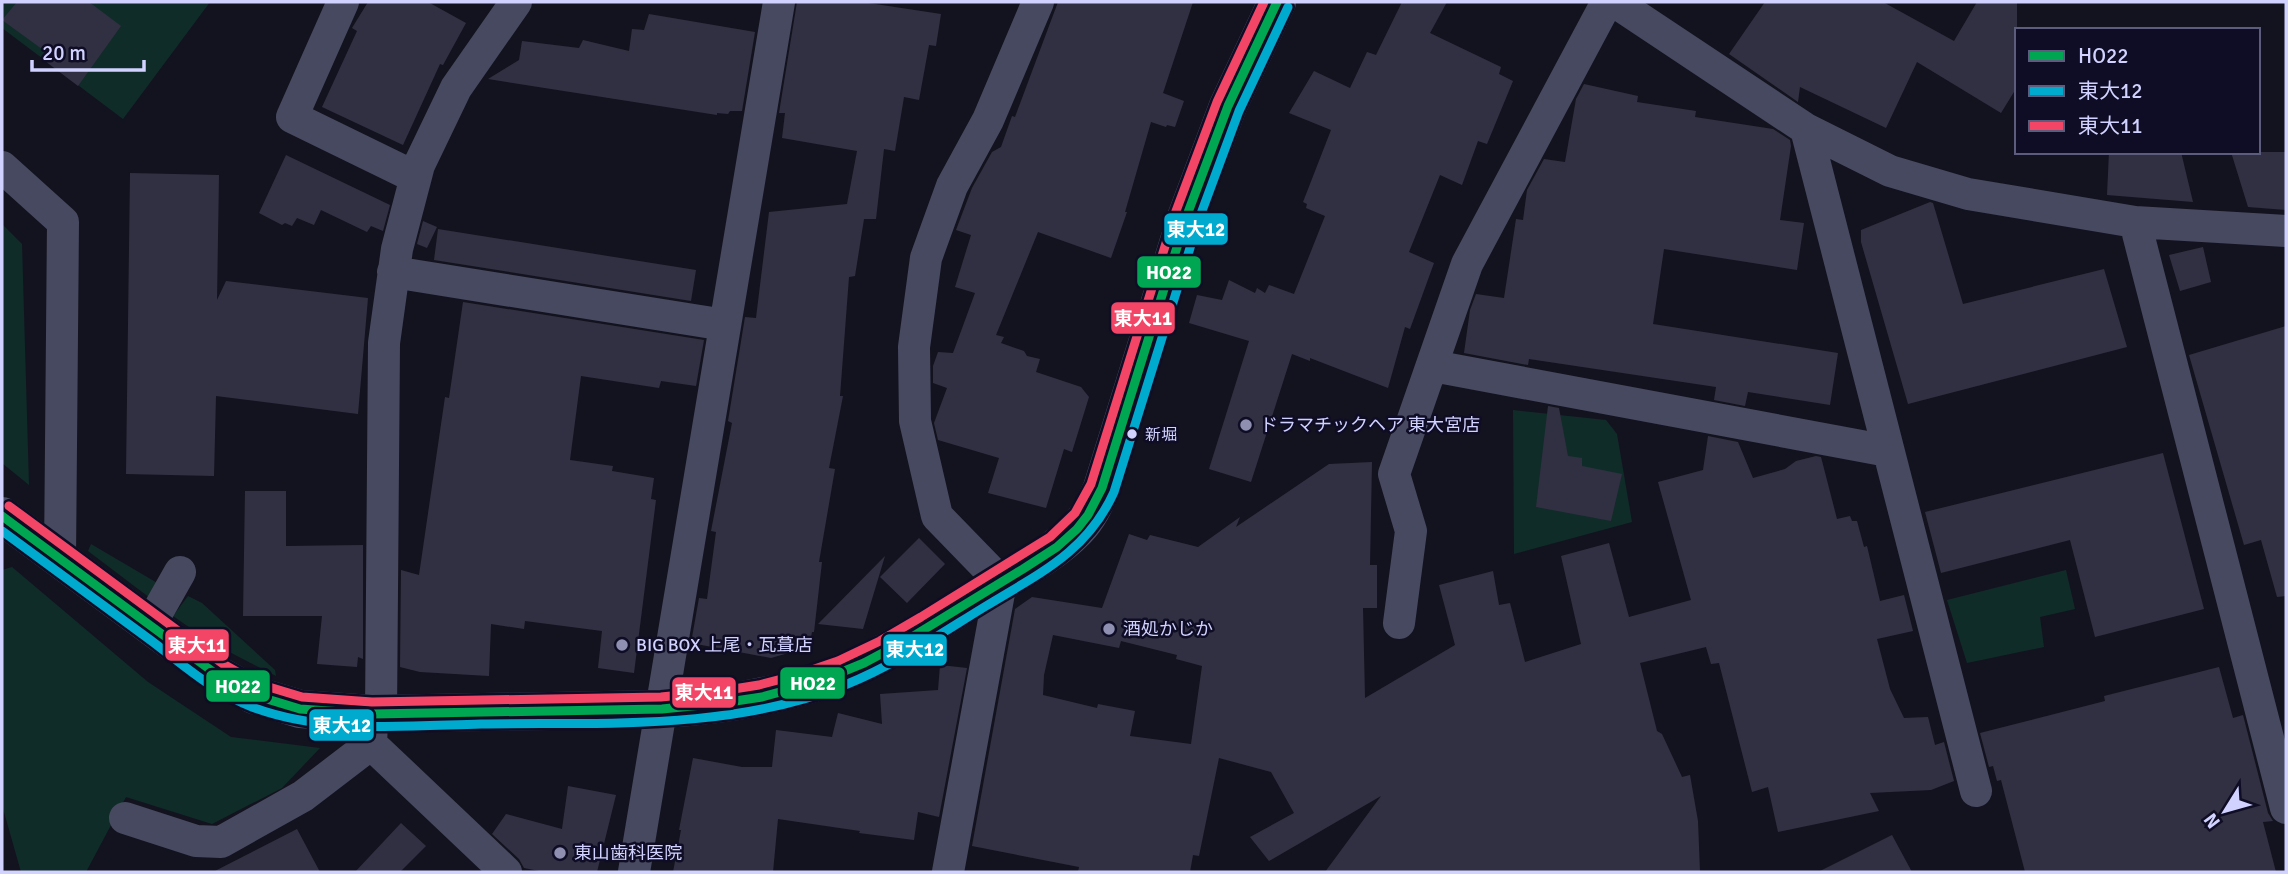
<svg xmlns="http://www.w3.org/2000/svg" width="2288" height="874" font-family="Signika,'Noto Sans JP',sans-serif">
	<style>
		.green { fill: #102c29 }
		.building { fill: #313042; fill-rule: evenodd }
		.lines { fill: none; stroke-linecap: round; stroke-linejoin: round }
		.street { stroke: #474960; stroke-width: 32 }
		.secondary { stroke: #4a4d66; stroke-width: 38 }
		.bus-1-casing { stroke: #0e0d25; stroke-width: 14 }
		.bus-2-casing { stroke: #0e0d25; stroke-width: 14 }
		.bus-3-casing { stroke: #0e0d25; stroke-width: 14 }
		.bus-1 { stroke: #00a651; stroke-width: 9 }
		.bus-2 { stroke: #00a9ce; stroke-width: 9 }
		.bus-3 { stroke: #f34667; stroke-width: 9 }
		.poi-dot { fill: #8e8fb1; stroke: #0e0d25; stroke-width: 2.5 }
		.bus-dot { fill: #d1d2ff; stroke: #0e0d25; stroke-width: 2.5 }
		.labels { text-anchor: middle; stroke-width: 5; stroke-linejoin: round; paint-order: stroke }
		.bus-label { font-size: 16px; fill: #d1d2ff; stroke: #0e0d25; text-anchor: start }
		.poi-label { font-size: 18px; fill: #d1d2ff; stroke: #0e0d25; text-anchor: start }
		.line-badge { stroke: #0e0d25; stroke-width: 2.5 }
		.badge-label { font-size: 19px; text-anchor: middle; font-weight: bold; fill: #fff }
	</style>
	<rect width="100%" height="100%" fill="#13131f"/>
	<path class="green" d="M2,2H210L123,119L2,28Z
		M2,224L22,244L29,485L2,463Z
		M1513,410L1606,420L1617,434L1632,522L1514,554Z
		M91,544L159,584L150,598L88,551Z
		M12,567L148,682L231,737L320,748L282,788L212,824L126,797L86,872H21L2,805V570Z
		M2066,570L2075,609L2040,617L2044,647L1967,663L1947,600Z
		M188,596L202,603L275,670L276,676L212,643L173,616Z"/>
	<path class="building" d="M17,2H89L121,26L78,86L41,58L46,52L2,20Z
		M368,2H428L466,23L443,65L440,64L403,145L322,107L357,31L352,28Z
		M797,2H862L941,14L936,46L929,45L919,100L904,97L895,151L884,149L876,219H864L855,276L849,277L840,396H843L829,468L835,469L819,562H822L814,632H812L809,647L771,658L691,643L699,598L707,599L716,532L711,531L732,423L728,421L745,317L756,318L769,212L847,204L857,151L782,138L785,113H779Z
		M1058,2H1193L1163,93L1184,101L1175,127L1167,125L1166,127L1151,122L1125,212H1127L1111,258L1038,232L996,335L1004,337L1001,343L1024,351L1027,356L1040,359L1036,372L1081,387L1089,397L1072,452L1064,449L1046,508L988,493L999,458L938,440L934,423L947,388L933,383V366L938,352L953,353L975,293L955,287L971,235L956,230L972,188L992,152L1001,147L1012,116L1015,117Z
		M1402,2H1447L1430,33L1501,67L1499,74L1513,81L1487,144L1478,141L1462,185L1440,175L1409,252L1434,263L1410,329L1405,327L1388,388L1310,358V361L1292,354L1251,482L1209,469L1249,341L1189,323L1197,295L1222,300L1229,280L1255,293L1257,288L1265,293L1269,285L1294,294L1325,216L1306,208L1307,204L1303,202L1331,130L1289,113L1314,71L1350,88L1367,52L1376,55Z
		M1765,2H1883L1954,41L1977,2H2017V87L2001,113L1917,62L1886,128L1800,87L1798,102L1729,54Z
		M649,14L755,32L742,111H730L728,114L717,113V115L488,79L519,60L522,41L579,48L583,40L629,51L632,29L644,30Z
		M1584,84L1638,96L1637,102L1696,111L1695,117L1773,129L1790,140L1791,146L1780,220L1804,223L1797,270L1664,249L1653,324L1838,353L1830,405L1748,392L1745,406L1714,400L1716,387L1529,359L1528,365L1464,353L1470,310L1476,294L1504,298L1516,219L1523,220L1527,190L1544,159L1565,162L1576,99Z
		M2109,152H2181L2193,202L2107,195Z
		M2231,152H2286V210L2248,207Z
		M286,155L390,205L383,231L371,226L367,232L321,210L314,225L297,218L292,226L285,223L282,225L259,213Z
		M130,173L219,175L217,300L226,281L368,298L358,414L216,396L214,476L126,474Z
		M1930,202L1933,203L1963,304L2104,269L2127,347L1908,404L1861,242V230Z
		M423,221L437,227L427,248L417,244Z
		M438,229L696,270L691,301L434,260Z
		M2203,247L2211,282L2180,291L2169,255Z
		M463,302L704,340L696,386L661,381L659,388L581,376L570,460L613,466L612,471L654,478L651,499L656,500L634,673L598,668L602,631L525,621L524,629L491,624L489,676L420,672L400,667L401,570L419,575L445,397L449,398Z
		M2286,326V596L2277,597L2261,540L2244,545L2189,355Z
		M1548,406L1559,408L1568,456L1582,458V466L1622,474L1611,521L1536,507Z
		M1708,436L1738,442L1753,478L1785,469L1796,461L1816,456L1821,457L1837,519L1850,516L1852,521H1857L1864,547L1867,546L1880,601L1904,595L1913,631L1877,639L1890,689L1904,718L1928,717L1935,745L1944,742L1954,781L1931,790L1870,793L1879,811L1778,832L1768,787L1752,792L1719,663L1711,664L1706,647L1640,663L1657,731L1662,734L1682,777L1690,775L1698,821L1700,872H1325L1381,796L1269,861L1250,837L1294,813L1271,772L1219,758L1199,856L1193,855L1190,872H1078L1079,867L972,846L1015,609L1032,597L1102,608L1129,534L1147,540L1150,535L1198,547L1240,517L1236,527L1329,464L1372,462L1370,565H1377V608H1363L1365,698L1455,645L1439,585L1493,571L1499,605L1510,603L1525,662L1581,644L1561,556L1609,543L1629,617L1691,600L1658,482L1703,470ZM1053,635L1119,648L1121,641L1177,655L1176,659L1202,666L1191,744L1130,736L1135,711L1098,704L1097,708L1043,695L1044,675Z
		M2163,453L2204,609L2095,637L2070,540L1941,573L1925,512Z
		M245,491H286V546L363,545V659L358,657L357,667L317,664L322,616H243Z
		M919,538L945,564L907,603L880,577Z
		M885,556L863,629L818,624Z
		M940,665L967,668L939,817L918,812L914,840L859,833L860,831L778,819L773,872H673L681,830H679L693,758L742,767H772L776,730L832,737L838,713L882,724L880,694L938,690Z
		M2219,667L2233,718L2243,715L2268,813L2273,821L2263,822L2276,872H2025L2001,780L1997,781L1993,766L1989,767L1980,733L2105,701L2104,696Z
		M568,786L616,795L597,872H544L524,868L519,859L492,834L506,814L562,829Z
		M401,823L426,846L400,872H355Z
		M297,829L320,872H213Z
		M1892,835L1912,872H1818Z"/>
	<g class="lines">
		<path class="street" d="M343,2L292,117L415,177
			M1615,2L1806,129L1890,171L1968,194L2135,222L2286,231
			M1806,129L1976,791
			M2,167L63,222L60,558
			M2135,222L2286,808
			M393,272L725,325
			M1433,366L1888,451
			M1399,623L1411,531L1394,474L1467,264L1607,2
			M150,625L180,572
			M381,714L384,343L397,249L419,165L456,88L516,2
			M372,722L371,744L506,872
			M125,818L196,841L221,842L303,796L371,744
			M634,872L779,2
			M948,872L1001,582L937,516L915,421L914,347L926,258L952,186L988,120L1038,2"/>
		<path class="secondary" d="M2,516L216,674L254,695L300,709L372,714L662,709C716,706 769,698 820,681C880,661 935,622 989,590C1018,572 1053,554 1077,529C1088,518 1095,503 1102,488L1187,215L1228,106L1277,2"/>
		<g class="bus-1-casing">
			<path id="bus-1" d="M2,516L216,674L254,695L300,709L372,714L662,709L722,703L762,697L820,681L864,663L907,640L1023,569L1057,547L1077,529L1088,515L1102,488L1187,215L1228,106L1277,2"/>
		</g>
		<g class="bus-2-casing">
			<path id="bus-2" d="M2,531C52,568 102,605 153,642C183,665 215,693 252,707C324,734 405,726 481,724C602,722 729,731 845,685C895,665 940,634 986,606C1040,573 1087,552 1114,492L1199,219L1239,111L1288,7"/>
		</g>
		<g class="bus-3-casing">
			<path id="bus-3" d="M9,506L223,664L259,684L302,697L372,702L661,697L721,691L759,685L797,675L838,661L880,641L921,617L1050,537L1075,513L1091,484L1176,211L1217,102L1264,2"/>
		</g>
		<use href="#bus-1" class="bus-1"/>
		<use href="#bus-2" class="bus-2"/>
		<use href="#bus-3" class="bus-3"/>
	</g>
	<g class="poi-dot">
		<circle cx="1246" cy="425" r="7"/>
		<circle cx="1109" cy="629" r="7"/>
		<circle cx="622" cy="645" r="7"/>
		<circle cx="560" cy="853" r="7"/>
	</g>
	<circle class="bus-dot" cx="1132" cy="434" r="6"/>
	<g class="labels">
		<g class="bus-label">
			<text x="1145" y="440">新堀</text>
		</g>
		<g class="poi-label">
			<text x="1260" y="431">ドラマチックヘア 東大宮店</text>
			<text x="1123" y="635">酒処かじか</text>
			<text x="636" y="651">BIG BOX 上尾・瓦葺店</text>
			<text x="574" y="859">東山歯科医院</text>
		</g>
	</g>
	<g class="line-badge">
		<rect x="1163" y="212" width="66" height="34" rx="7" fill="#00a9ce"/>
		<rect x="1136" y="255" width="66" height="34" rx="7" fill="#00a651"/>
		<rect x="1110" y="301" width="66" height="34" rx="7" fill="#f34667"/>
		<rect x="164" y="628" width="66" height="34" rx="7" fill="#f34667"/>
		<rect x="882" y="633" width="66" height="34" rx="7" fill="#00a9ce"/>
		<rect x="779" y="666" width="67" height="34" rx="7" fill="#00a651"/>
		<rect x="205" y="669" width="66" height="34" rx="7" fill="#00a651"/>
		<rect x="671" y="676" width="66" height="33" rx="7" fill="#f34667"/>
		<rect x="308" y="708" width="67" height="34" rx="7" fill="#00a9ce"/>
	</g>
	<g class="badge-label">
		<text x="1196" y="236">東大12</text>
		<text x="1169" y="279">HO22</text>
		<text x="1143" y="325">東大11</text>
		<text x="197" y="652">東大11</text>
		<text x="915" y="656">東大12</text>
		<text x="813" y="690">HO22</text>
		<text x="238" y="693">HO22</text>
		<text x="704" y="699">東大11</text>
		<text x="342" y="732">東大12</text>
	</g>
	<rect width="2288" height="874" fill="none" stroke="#d1d2ff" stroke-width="7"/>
	<rect x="2015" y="28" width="245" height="126" fill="#0e0d25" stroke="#5c5c7c" stroke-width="2"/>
	<rect x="2029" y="51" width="35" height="10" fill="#00a651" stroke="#5c5c7c" stroke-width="2"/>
	<text x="2078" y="63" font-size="21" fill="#d1d2ff">HO22</text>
	<rect x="2029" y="86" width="35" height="10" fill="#00a9ce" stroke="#5c5c7c" stroke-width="2"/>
	<text x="2078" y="98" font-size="21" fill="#d1d2ff">東大12</text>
	<rect x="2029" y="121" width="35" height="10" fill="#f34667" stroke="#5c5c7c" stroke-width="2"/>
	<text x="2078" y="133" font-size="21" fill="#d1d2ff">東大11</text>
	<g transform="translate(2225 811) rotate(233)" stroke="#0e0d25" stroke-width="5" paint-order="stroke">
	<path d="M0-5L12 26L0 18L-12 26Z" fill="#d1d2ff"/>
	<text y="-10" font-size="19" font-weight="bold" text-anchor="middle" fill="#d1d2ff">N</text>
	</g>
	<path d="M32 60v10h112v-10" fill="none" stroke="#d1d2ff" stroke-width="3.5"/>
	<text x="42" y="60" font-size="21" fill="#d1d2ff" stroke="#0e0d25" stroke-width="5" paint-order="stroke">20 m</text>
</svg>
